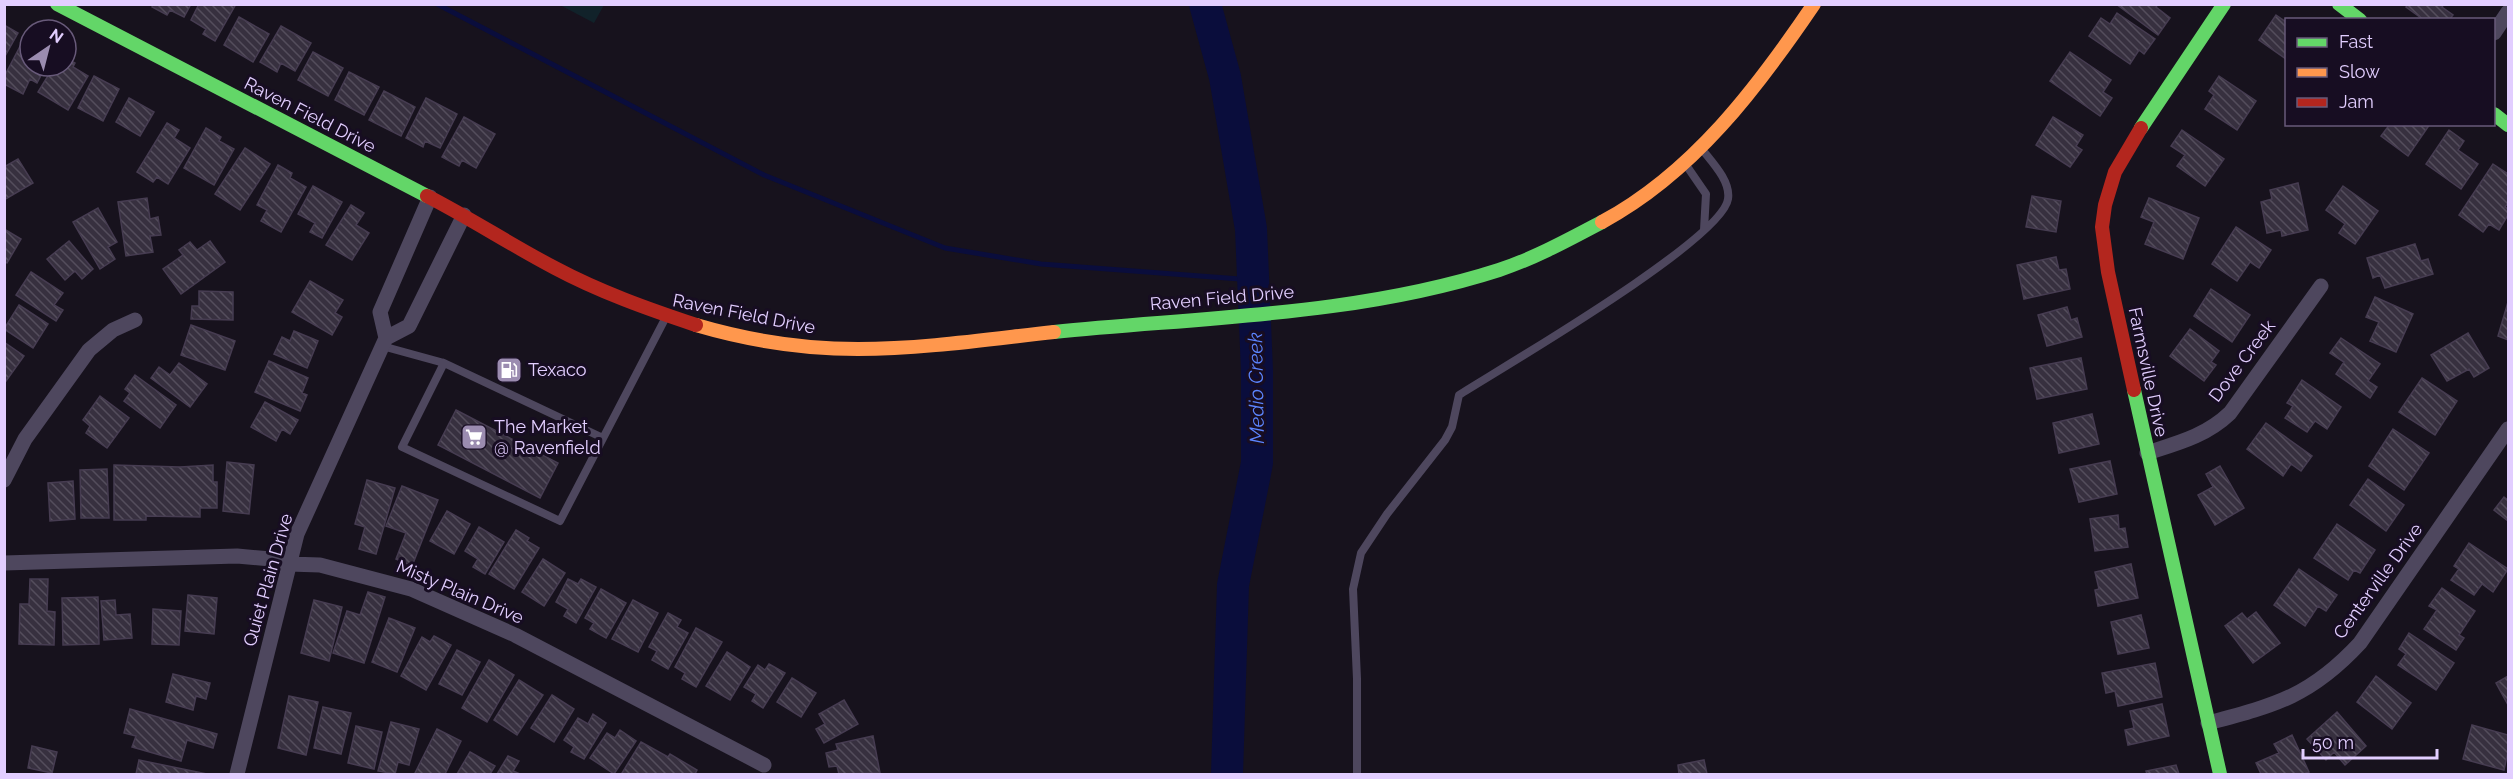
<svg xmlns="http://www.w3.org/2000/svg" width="2513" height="779" font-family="Raleway,sans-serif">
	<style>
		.green { fill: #11222a }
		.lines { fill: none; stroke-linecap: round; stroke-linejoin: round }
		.stream { stroke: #0a0d3c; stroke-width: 5 }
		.river { stroke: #0a0d3c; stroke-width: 32 }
		.building { fill: url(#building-back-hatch); stroke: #463c51; stroke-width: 1.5 }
		.lane { stroke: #4e475e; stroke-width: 8 }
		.street { stroke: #4e475e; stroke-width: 15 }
		.fast { stroke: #63d668; stroke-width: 14 }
		.slow { stroke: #ff974d; stroke-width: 14 }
		.jam { stroke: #b3261e; stroke-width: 14 }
		.labels { text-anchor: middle; stroke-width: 6; stroke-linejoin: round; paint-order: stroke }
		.street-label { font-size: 18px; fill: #e2ceff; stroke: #170d22 }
		.poi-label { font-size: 18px; fill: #e2ceff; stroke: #170d22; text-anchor: start }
		.water-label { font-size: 20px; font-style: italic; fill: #5c85ff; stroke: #170d22 }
	</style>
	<defs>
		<pattern id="building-back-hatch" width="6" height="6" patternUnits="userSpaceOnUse" patternTransform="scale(1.5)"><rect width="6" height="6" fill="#37303f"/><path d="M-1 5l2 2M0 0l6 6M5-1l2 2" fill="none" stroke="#544d5c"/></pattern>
	</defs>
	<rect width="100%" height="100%" fill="#17121d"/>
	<path class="green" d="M560,5H604L594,23Z"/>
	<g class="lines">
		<path class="stream" d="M437,4L764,175L945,248L1041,264L1253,280"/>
		<path class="river" d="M1205,4L1225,77L1251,229L1257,371V463L1233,585L1227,774"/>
	</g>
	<path class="building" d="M153,4H191L184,17L170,10L167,15L152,7Z
		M199,4H236L215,41L203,34L206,29L191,20Z
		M2116,4H2158L2156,7L2170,18L2158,35Z
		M2408,4H2444L2442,7L2453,15L2449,20H2424L2406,7Z
		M2117,13L2155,39L2144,54L2139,50L2130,64L2089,36L2101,18L2110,24Z
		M2276,15L2286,22V59L2259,40Z
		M239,17L269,34L253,62L224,45Z
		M4,25L18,33L4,58Z
		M281,26L311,43L295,71L281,63L277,72L260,62Z
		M26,35L30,37V66H46L37,83L30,79L23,94L4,84V77Z
		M313,52L343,68L328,96L298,80Z
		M2070,52L2111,80L2103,92L2112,98L2100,116L2050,81Z
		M66,58L75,63L73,67L88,76L68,110L38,92L54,66H66Z
		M349,72L379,87L364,115L335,100Z
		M94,76L119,89L103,121L78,108Z
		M2219,76L2256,101L2237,130L2205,109L2214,95L2209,91Z
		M384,91L415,107L401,136L369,120Z
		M129,98L154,112L140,136L116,122Z
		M426,98L457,114L440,148L425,141L423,147L406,138Z
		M464,117L495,134L476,168L462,160L459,166L442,157Z
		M2053,117L2083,135L2076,146L2082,150L2070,167L2036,145Z
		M167,123L179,130L174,138L190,148L168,184L157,177L153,182L137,172Z
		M2390,124H2430L2408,156L2381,136Z
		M206,128L221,137L219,141L234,149L214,185L184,168Z
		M2182,130L2224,159L2205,186L2177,166L2185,155L2171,146Z
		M2449,130L2464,141L2458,150L2478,164L2461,189L2426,164Z
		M245,148L270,164L240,210L215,194Z
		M18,159L33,183L4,200V167Z
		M2493,164L2508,174V203L2505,207L2508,209V215L2499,230L2489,224L2483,232L2459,215Z
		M278,165L292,173L290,178L306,187L281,232L261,221L267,210L257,205Z
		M2298,183L2308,230L2282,236L2281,230L2267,233L2261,202L2272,199L2270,190Z
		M313,186L342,202L322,238L310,232L315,223L298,214Z
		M2343,186L2378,211L2355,244L2339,233L2345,224L2326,210Z
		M2032,196L2061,201L2056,232L2026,227Z
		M147,198L150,219L158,217L161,235L150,236L153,252L126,256L118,202Z
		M2149,198L2199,218L2183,259L2145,244L2154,222L2141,217Z
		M351,205L364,213L356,225L369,233L352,260L326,245Z
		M98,208L117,242L108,247L115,259L100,269L73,222Z
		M2236,227L2271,250L2259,268L2250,262L2237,281L2212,264Z
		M4,229L21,239L7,263L4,261Z
		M69,241L93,269L82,279L75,271L65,280L47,259Z
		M210,241L225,262L181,294L163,269L183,255L179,250L190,242L197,250Z
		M2415,244L2421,261L2428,259L2433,274L2385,288L2380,275L2373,278L2367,258Z
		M2056,257L2059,270L2066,269L2070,289L2024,299L2017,265Z
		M31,272L63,293L54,305L63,310L56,321L16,295Z
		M310,281L343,300L335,313L342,317L332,335L292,312Z
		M2211,289L2250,315L2232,342L2194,316Z
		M199,291L233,292V320L191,319L192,306H199Z
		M2375,297L2413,314L2396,352L2370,341L2379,322L2366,317Z
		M2508,302V340L2498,336Z
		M19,305L48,324L33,348L4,329Z
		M2067,307L2071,320L2077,318L2082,337L2047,346L2038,315Z
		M191,325L235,341L225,370L181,355Z
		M2190,329L2219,351L2211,362L2216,365L2204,381L2170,356Z
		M294,331L318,341L307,368L274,354L282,337L290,341Z
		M2468,333L2489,368L2474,377L2469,369L2447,381L2431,355Z
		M2341,338L2380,364L2368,381L2377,387L2370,398L2336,374L2344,362L2330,353Z
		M4,342L24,356L6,381L4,379Z
		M2081,358L2087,389L2037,399L2030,368Z
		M269,361L308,378L302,393L307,395L300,411L255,392Z
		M179,363L207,384L190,407L151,378L159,367L170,375Z
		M135,375L176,405L160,428L124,401L130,393L125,389Z
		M2422,378L2457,401L2435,435L2399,412Z
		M2302,380L2341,407L2327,429L2315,421L2307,432L2285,418L2293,406L2287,403Z
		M100,396L129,418L107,448L86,433L90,426L83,420Z
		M265,402L298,420L290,434L282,429L276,441L251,427Z
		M456,410L558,463L540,498L438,445Z
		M2092,414L2099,444L2059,453L2053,423Z
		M2266,423L2312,456L2301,471L2291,464L2283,476L2247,449Z
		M2393,429L2429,453L2404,490L2369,466Z
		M2110,461L2117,494L2079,502L2070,469Z
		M227,462L254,465L249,514L223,511Z
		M114,465L180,467L213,465V482H217V508H200V517L146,516V520H114Z
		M2220,466L2244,508L2215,525L2198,495L2213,487L2206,474Z
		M107,469L109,518H81L80,470Z
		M2368,479L2404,505L2386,531L2350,505Z
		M367,480L395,488L376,554L359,549L365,527L355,524Z
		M73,481L75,519L50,521L48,483Z
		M402,486L438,500L412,566L396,559L406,533L386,526Z
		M2504,497L2508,500V521L2494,510Z
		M447,511L470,524L454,554L430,541Z
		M2118,515L2119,529L2125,528L2128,547L2095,551L2090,519Z
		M2337,524L2375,550L2360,573L2354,570L2348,580L2314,558Z
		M479,527L504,542L485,574L473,567L478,559L465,551Z
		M516,530L529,538L527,541L539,548L514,589L489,574Z
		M2469,543L2508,569L2493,592L2482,584L2474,595L2451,580L2459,569L2454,566Z
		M543,559L565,573L544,606L522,592Z
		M2131,564L2138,598L2098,606L2095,590L2099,589L2095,572Z
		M2299,569L2337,595L2326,611L2318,606L2305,626L2274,605Z
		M30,579H48L47,611L55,612L54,645L19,644L20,604H29Z
		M568,579L578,584L581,579L596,587L576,623L564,616L568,609L556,602Z
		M2442,588L2475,611L2459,635L2464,638L2456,650L2424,629L2437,610L2429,606Z
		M601,589L626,603L606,638L590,629L594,623L585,618Z
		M368,592L385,597L364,663L333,653L347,611L360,615Z
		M188,595L217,598L214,634L185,631Z
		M98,597L99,644L63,645L62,598Z
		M115,600L116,615L130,614L132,638L104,640L101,601Z
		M314,600L342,607L329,661L301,653Z
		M633,600L658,613L638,652L612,639Z
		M153,609L181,611L179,645L152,644Z
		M2256,612L2280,643L2253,663L2225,626L2242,613L2247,619Z
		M668,613L681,620L677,627L688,633L668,669L652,660L657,651L649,647Z
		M2141,615L2149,648L2118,654L2111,622Z
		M389,618L415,628L397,672L372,662Z
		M696,628L722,642L696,687L682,679L685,673L675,667Z
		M2409,633L2454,663L2436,690L2398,665L2406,654L2399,649Z
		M434,636L451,645L426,690L401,676L422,637L430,642Z
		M457,650L480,662L462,695L439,684Z
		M727,652L750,667L730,700L706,686Z
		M489,660L514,675L487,722L462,708Z
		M2155,663L2162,697L2118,706L2115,691L2106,693L2102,673Z
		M769,664L785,673L763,708L752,701L756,694L744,687L758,665L765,670Z
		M173,674L210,683L206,699L196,696L193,710L166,702Z
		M2376,676L2411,703L2392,729L2357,702Z
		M2508,676V705L2496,683Z
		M792,678L816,693L801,717L777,702Z
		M519,680L543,695L517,735L494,720Z
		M552,695L574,709L554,742L531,728Z
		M289,696L318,702L306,755L278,748Z
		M844,700L858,724L824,743L816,729L825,724L819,714Z
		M2162,704L2169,736L2128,745L2125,730L2134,728L2130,711Z
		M323,707L351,713L341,754L314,748Z
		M130,709L217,734L213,748L187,740L181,761L132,747L136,736L124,733Z
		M2337,712L2366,746L2345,765L2334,752L2326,760L2307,739Z
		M593,714L606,723L584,759L571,752L574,747L564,740L578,718L588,724Z
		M391,722L419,729L409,765L398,762L395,774L378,771Z
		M2472,725L2508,735V751L2504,770L2463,759Z
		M356,726L382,732L374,769L348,763Z
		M437,729L461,741L445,774H418L415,773Z
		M620,730L636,741L614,774L590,758L607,733L615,738Z
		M2292,735L2309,772L2304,774H2261L2256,763L2279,753L2274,744Z
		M873,736L880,773L839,774L837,766L829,767L826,753L838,750L836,744Z
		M641,742L668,757L670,754L697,770L695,774H625L622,773Z
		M32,746L57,752L52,773L28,768Z
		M470,752L495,766L490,774H457Z
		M508,756L519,761L513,771L520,774H497Z
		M139,760L207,774H136Z
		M1704,760L1707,774H1679L1678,765Z
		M2176,765L2179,774H2147L2146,771Z"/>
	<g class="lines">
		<path class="lane" d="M1684,162L1706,194L1704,230
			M382,346L444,363L402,447L560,521L666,317
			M444,363L603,438
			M1357,774V679L1353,589L1361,553L1387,514L1445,440L1452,427L1459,395C1503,367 1722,240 1728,199C1731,181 1711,161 1701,148"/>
		<path class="street" d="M2494,33L2508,12
			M386,338L409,326L464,215
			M2147,453C2178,443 2206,436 2230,413L2321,286
			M4,480L25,439L89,350L113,330L135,320
			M4,563L237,556L271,559L289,564L320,565L411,589L515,635L764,765
			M2208,723C2276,705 2311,696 2360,643L2508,429
			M237,774L297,534L386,338L380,312L430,197"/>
		<path class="fast" d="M57,4L427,196
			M2339,4L2360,20
			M2494,114L2508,125
			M2141,128L2224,4
			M1054,332C1202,317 1356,316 1499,270C1535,258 1568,240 1602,222
			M2134,390L2220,774"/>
		<path class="slow" d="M1602,222C1693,173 1757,88 1814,4
			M696,325C747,340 805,349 858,349C923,349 990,339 1054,332"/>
		<path class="jam" d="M427,196C470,218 511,245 555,268C600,292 648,309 696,325
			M2134,390L2108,272L2102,227L2105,205L2115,172L2141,128"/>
	</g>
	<defs>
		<g id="fuel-square" transform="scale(1.35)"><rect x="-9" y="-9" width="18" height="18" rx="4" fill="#9b8cb0" stroke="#170d22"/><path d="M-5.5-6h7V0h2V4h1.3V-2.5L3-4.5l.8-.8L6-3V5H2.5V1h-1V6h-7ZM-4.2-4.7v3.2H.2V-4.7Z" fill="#fff"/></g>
		<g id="supermarket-square" transform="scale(1.35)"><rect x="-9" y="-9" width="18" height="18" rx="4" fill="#9b8cb0" stroke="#170d22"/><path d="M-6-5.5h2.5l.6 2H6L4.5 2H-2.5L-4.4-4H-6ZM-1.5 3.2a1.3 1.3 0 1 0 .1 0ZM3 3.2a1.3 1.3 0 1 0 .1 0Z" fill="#fff"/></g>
	</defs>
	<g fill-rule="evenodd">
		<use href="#fuel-square" x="509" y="370"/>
		<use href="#supermarket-square" x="474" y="437"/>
	</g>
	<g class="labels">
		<g class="street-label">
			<text transform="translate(310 115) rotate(27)" y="6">Raven Field Drive</text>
			<text transform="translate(1222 298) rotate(-5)" y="6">Raven Field Drive</text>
			<text transform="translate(744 314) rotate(11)" y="6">Raven Field Drive</text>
			<text transform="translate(2242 361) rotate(-53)" y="6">Dove Creek</text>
			<text transform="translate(2148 372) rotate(78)" y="6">Farmsville Drive</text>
			<text transform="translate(268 580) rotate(-74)" y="6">Quiet Plain Drive</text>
			<text transform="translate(2378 581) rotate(-54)" y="6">Centerville Drive</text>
			<text transform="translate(460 592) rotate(23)" y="6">Misty Plain Drive</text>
		</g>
		<g class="poi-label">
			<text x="528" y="376">Texaco</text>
			<text x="494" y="433">The Market<tspan x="494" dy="21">@ Ravenfield</tspan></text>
		</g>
		<g class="water-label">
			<text transform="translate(1256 388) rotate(-91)" y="7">Medio Creek</text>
		</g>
	</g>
	<rect width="2513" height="779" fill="none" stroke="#e2ceff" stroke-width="12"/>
	<rect x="2285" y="18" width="210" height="108" fill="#170d22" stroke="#685a7a" stroke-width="1.5"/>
	<rect x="2297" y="38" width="30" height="9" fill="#63d668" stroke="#685a7a" stroke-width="1.5"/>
	<text x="2339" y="48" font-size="18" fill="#e2ceff">Fast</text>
	<rect x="2297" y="68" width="30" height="9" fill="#ff974d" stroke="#685a7a" stroke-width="1.5"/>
	<text x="2339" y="78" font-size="18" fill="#e2ceff">Slow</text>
	<rect x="2297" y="98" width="30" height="9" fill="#b3261e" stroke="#685a7a" stroke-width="1.5"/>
	<text x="2339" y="108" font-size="18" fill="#e2ceff">Jam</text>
	<g transform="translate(48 48) rotate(35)"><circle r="28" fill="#170d22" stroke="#685a7a" stroke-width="1.5"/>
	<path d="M0-4.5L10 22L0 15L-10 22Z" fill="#9b8cb0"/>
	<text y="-9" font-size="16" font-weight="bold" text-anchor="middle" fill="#e2ceff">N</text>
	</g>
	<path d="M2303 749v9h134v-9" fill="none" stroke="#e2ceff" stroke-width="3"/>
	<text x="2312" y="749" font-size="18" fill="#e2ceff" stroke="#170d22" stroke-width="4.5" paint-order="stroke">50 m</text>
</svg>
